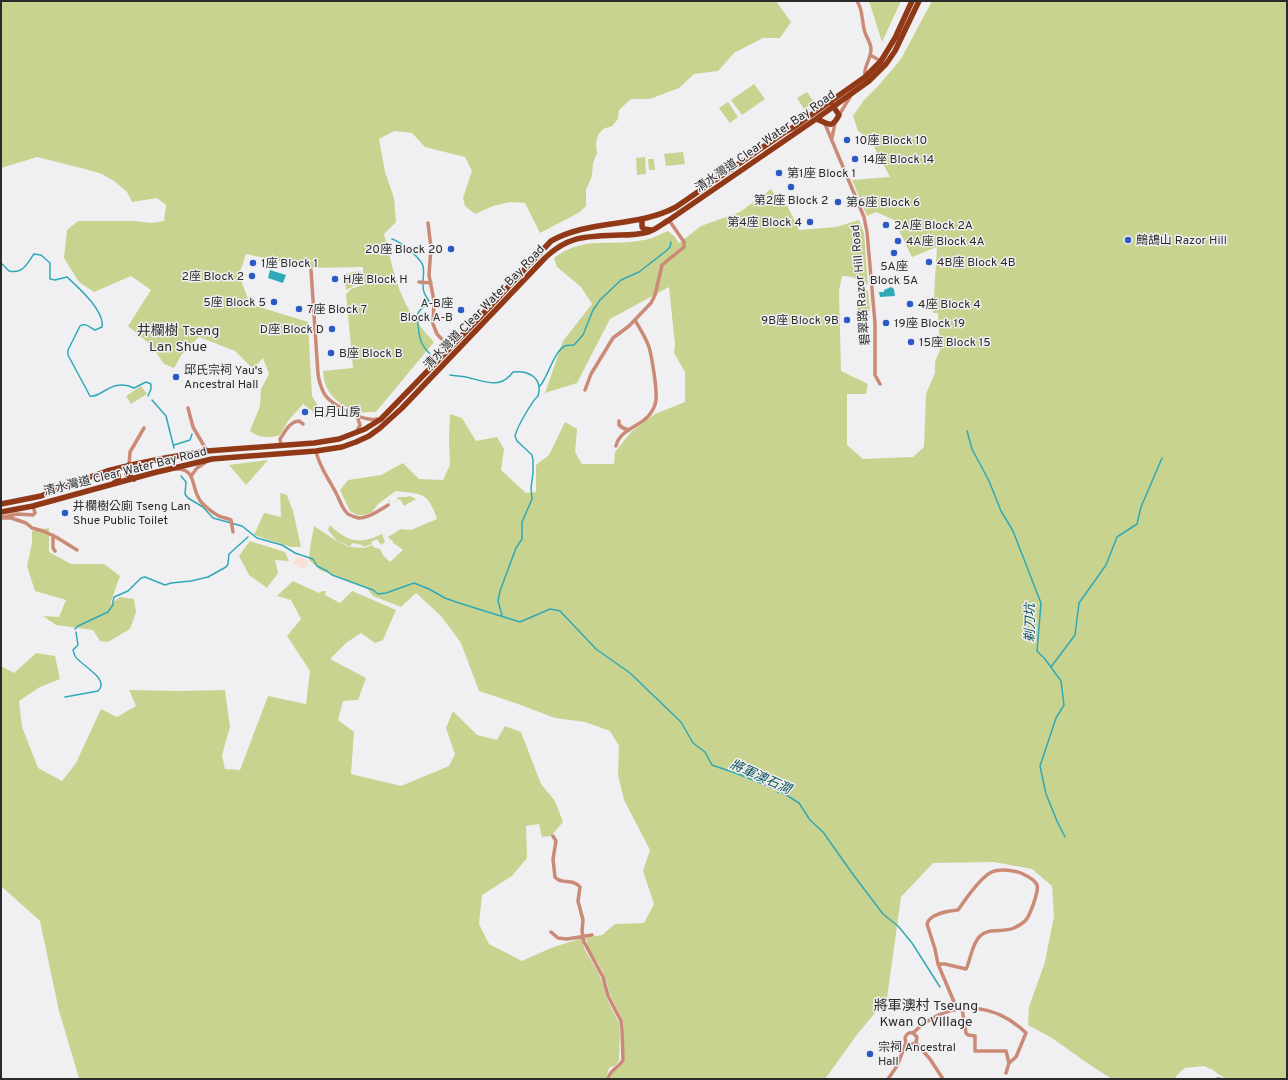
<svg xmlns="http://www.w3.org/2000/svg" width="1288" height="1080" font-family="Overpass,'Noto Sans TC',sans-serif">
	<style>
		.industrial { fill: #f9e1d8 }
		.green { fill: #c9d390 }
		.water { fill: #30a9b6 }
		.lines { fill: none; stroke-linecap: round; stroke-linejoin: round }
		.stream { stroke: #30a9b6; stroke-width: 1.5 }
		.street { stroke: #cb8a75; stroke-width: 3.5 }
		.primary { stroke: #913816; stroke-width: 5.5 }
		.poi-dot { fill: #2b59c8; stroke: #f0f0f2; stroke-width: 1.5 }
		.labels { text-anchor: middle; stroke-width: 3; stroke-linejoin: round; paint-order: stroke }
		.poi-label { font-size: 12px; fill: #2b2b2b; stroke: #f0f0f2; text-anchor: start }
		.street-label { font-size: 12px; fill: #2b2b2b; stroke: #f0f0f2 }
		.water-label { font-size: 13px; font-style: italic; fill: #10535a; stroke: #f0f0f2 }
		.quarter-label { font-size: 14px; fill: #2b2b2b; stroke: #f0f0f2 }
	</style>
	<rect width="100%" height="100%" fill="#f0f0f2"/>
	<path class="industrial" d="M298,555L309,562L304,570L293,563Z"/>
	<path class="green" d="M1,1H776L791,22L780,38H763L734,53L718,71L694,74L679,88L650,99H631L619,110L618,119L612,126L603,129L598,135L596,143L597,153L593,163L592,176L586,190V206L580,212L540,233L525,203L510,202L493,206L475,214L465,206L463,198L472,171L465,157L425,147L412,133L394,131L379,139L385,172L394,198L396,222L384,234C389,253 393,272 400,291C407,310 420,327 434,342L376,412C371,412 365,413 360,412C347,410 331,399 326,386C324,382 324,376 323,371L353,368L346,294L351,289L365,284L364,281L346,290L345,274L359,271L363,273V267L311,268L246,254L239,275L250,304L308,322L312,396L319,408L329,419L319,416L303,404L288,421L280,435C270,438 260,439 250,431L260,406L261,389L269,374L263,358L253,369L235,351L199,337L182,354L174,368L164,364L151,345L128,326L151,290L131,276L94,292L79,282L64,258L67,230L78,221H134L152,223L164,221L166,205L157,198L132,202L127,192L114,181L102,174L85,169L37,157L1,168Z
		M869,1H901L882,42Z
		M932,1H1287V1079H1227L1218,1074L1213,1070L1204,1066L1185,1068L1180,1072L1174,1079H1112L1090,1065L1052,1038L1028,1025L1029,1007L1045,962L1054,916L1052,886L1032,869L994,862L933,863L901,897L887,998L856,1036L825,1079H610L613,1071L619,1068L624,1061V1031L623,1021L610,995L607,983L602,970L588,947L586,938L602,935L615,924L644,923L654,904L643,871L650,850L624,800L618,775L619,746L610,731L585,722L555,718L518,704L479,691L461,643L441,616L416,593L401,607L373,596L366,587L320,570L309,560L310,548L314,526L335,540L348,547H350L336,540L328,530L330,525C347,542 360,545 382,534L385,542L381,545L377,539L371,542L372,544L363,547L362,545L352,543L350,547L364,548L373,545V547L380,549L383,555L390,562L403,550L392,542L393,540H391L388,537L401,529L411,530L437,519C428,492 422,494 396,491L378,504L372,512L365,515H357L350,511L340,490L348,480L381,475L403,463L419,479L443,480L450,465L449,440L450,414L462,418L476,441L497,437L504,449L501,470L526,493L536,492V465L549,455L565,422L577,429L575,452L582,464H614L615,452L632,431L655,414L685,402V372L674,353L675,345L669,287L610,319L577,383L545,393L563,341L592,304L581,287L557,267L554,258C584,235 611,247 644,240C653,239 660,234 668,231L674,236L679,243L701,226L740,212L771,189L783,206L787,205L799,230L836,227L859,220L864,233L868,285L852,277L842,276L839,291L841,371L868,384L866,394H847V445L863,459L913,457L924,447L926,394L935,373V362L940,350L938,313H933L937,247L912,257L894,220L876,212L867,216L852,180L890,177L870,139L858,131L853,116L864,100L880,84L901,59Z
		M754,84L765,99L742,115L731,100Z
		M807,92L814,102L804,109L797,98Z
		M728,102L738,117L730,123L719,108Z
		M683,152L685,164L666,166L664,154Z
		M645,157L646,174L637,175L636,158Z
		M648,159H654L655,170H649Z
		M868,290L870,311H857L859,291Z
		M141,386L147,394L131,404L126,396Z
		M268,460L246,485L229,465Z
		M280,493L287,495L293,511L301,547H291L254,535L264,513L281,517Z
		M410,496L416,499L404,506L400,499L390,504L388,501L389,500L390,504L397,500L398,497H406Z
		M49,528V552L71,564H104L120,576L110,604L120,597L134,599L136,612L130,629L108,642L100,641L93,630L56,625L43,616L59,617L66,600L35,591L27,566L32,543V531Z
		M250,541L285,552L289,561L275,560L278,573L267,588L249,575L239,556Z
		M293,581L319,593L322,591H326L325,595L340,603L352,591L396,610L383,640L375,643L361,633L346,643L330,659L366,678L358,700L343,701L338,720L354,732L351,774L401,786L449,766L455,754L446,728L453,711L477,735L497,740L505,726L521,732L541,784L555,801L563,822L551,836L542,837L539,824L526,826L527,858L512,876L482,895L479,924L489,944L522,961L551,948L582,938L584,948L598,972L603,984L606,997L619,1023L620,1031L619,1060L616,1065L609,1068L606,1079H80L79,1078L59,1011L40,921L1,886V666L14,673L36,653L55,656L60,679L40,687L19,701L22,727L38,768L62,781L76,763L101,709L117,717L136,706L129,690L179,691L225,690L230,727L222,755L225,769L240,770L268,696L306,704L310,671L287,636L301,619L291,600L277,596Z"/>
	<path class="water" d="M270,270L286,275L283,283L268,278Z
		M891,287L894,289L895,296L880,297L879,292H884V290Z"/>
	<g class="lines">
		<path class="stream" d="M392,239C401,242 420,257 423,266C425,275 421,284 424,292C425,295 427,298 429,301C427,306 421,307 418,313C417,317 418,322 418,326C420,340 420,344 431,355
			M1,263L9,271C23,274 26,265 34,254L41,255L50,263V279L55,280L67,277C79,288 105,311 102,327L95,330C90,328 86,322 80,326L68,350V355L90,396C100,399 113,377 134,388L146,382L151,384V389L148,396
			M450,375C456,376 461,376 466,377C484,381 500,390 513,372C529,370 543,378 538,396C532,401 517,427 515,436L517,441L532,455L533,460V473L531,488L532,499L522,522V539L516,548L500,591L498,601L502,615
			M540,386C548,377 554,351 565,346C567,345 572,345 574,345L583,335L593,310L600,300L621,280L639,272L666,251L670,247L671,242
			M152,400L166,416L174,448
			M967,431L972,449L989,481L1001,511L1013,531L1041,603L1037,651L1045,659L1061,681L1064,705L1056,718L1040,766L1046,794L1057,821L1065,837
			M174,445L190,440L192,434
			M181,476L186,482L185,494L188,498L203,507L213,518L242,526L257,538L282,545L295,553L313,559L317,566L327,571L332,575L373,590L378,594L386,593L414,583L429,589L445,598L456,602L520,622L550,609L560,611L596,649L630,673L681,722L693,743L705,752L712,765L738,774L780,791L799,803L810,820L823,832L852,873L883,914L898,926L912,943L940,987
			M75,629L78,626L108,612L113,605V601L114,597L128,591L141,578L145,577L165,585L171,583L191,581L208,577L226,567L228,564L229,554L248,537
			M1051,667L1075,635L1079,603L1106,565L1117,537L1137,524L1141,507L1162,458
			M65,697L98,691C111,679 80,665 75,656C74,654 74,652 73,650L78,645L76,632
			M778,793L782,785"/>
		<path class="street" d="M857,1C864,11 861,24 866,35C868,40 871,44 871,49C871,60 863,66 865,77
			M870,55L881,61
			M839,115L850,97
			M825,124L864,217L867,232L875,323V375L880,384
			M832,138L835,123
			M428,223L431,248L429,275L434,301L433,324L437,334L450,348
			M311,270L318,374C319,382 321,388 325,395C333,406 364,422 377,419
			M419,282L431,283
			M585,390L591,374L613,338L629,326L651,303L655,295L662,265L684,247V242L669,220
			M188,408L193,427L207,451
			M619,421V425L623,428L629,430
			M357,431L360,425L357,416
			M281,446L280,439C285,432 289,422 299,421L303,424
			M616,446C619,432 634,428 644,420C650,416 656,406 656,399C657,389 652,357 649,347C646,338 640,329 635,320
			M316,451C319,467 329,479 336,493C340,500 342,509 348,514C352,516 356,518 360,518C369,518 380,510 388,505
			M129,465L130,452L144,428
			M177,469C198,469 190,490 202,503C207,508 213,513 219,516C223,518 227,518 231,520L233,532
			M191,476L197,468L206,462
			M3,517L17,514L33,515L35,513L33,506
			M1,518H11L26,523L32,528L43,531L56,537L77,550
			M53,535V548L55,551
			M553,836L556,841L553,859L555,877C561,885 573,878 580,887L578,901L583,920L582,931L584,942L603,977L608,996L621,1021L622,1029L623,1060C619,1068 610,1069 608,1079
			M551,932L558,938L567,939L592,935
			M938,964H945L966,969L967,967C971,957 972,944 980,936C990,927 1003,933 1014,928C1018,926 1022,924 1025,921C1030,916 1039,891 1037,885C1035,880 1029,877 1025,875C1016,870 999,868 990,873C979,879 965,900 958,910C949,911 930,913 927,924L935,949L938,964L957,1009
			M962,1009L966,1033L968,1035L975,1036V1051H1006L1009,1063
			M913,1033L917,1037L916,1043
			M916,1043L910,1045L906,1043L905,1038C906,1034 909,1032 913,1033C947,1000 992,1000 1026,1033L1016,1057L1009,1063L1006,1073
			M916,1043L930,1059L943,1079
			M888,1079L897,1066L906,1043
			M1217,1079H1220"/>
		<path class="primary" d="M816,119C827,122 831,131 839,115L833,106
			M642,220V227L644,229L651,230
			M129,465L127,474L134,479
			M110,472C118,472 122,477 114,483
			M1,504L41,496L67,485L107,471L131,465L165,458L207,451L314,443L339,439L365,429L381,419L481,316L551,241C590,219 637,228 676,207L785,132L794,127L865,77L881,61L895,38L912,1
			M1,512L33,506L153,473L212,459L316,451L342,447L356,442L369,436L380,428L402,408L543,260C567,235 588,236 620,235C629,235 638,235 648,232C655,230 662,224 669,220L816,119L869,81L886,64L895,51L919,1"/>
	</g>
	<g class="poi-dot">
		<circle cx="847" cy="140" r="4"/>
		<circle cx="855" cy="159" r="4"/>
		<circle cx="779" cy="173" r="4"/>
		<circle cx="791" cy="187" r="4"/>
		<circle cx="838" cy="202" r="4"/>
		<circle cx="810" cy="222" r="4"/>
		<circle cx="886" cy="225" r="4"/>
		<circle cx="1128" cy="240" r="4"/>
		<circle cx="898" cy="241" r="4"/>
		<circle cx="451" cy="249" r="4"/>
		<circle cx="894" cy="253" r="4"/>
		<circle cx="929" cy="262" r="4"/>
		<circle cx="253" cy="263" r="4"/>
		<circle cx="252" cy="276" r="4"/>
		<circle cx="335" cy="279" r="4"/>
		<circle cx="274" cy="302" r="4"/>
		<circle cx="910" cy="304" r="4"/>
		<circle cx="299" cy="309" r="4"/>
		<circle cx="461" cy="310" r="4"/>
		<circle cx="847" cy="320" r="4"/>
		<circle cx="886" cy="323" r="4"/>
		<circle cx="332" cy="329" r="4"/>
		<circle cx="911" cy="342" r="4"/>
		<circle cx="331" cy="353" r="4"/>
		<circle cx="176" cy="377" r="4"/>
		<circle cx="305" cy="412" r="4"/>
		<circle cx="65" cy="513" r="4"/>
		<circle cx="870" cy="1054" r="4"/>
	</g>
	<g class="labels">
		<g class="poi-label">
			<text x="855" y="144">10座 Block 10</text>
			<text x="863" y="163">14座 Block 14</text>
			<text x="787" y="177">第1座 Block 1</text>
			<text x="791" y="204" text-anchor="middle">第2座 Block 2</text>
			<text x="846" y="206">第6座 Block 6</text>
			<text x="802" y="226" text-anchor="end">第4座 Block 4</text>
			<text x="894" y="229">2A座 Block 2A</text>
			<text x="1136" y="244">鷓鴣山 Razor Hill</text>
			<text x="906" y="245">4A座 Block 4A</text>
			<text x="443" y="253" text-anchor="end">20座 Block 20</text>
			<text x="937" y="266">4B座 Block 4B</text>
			<text x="261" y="267">1座 Block 1</text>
			<text x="894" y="270" text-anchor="middle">5A座<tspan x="894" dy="14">Block 5A</tspan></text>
			<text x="244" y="280" text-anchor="end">2座 Block 2</text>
			<text x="343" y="283">H座 Block H</text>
			<text x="266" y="306" text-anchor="end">5座 Block 5</text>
			<text x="453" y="307" text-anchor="end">A-B座<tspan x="453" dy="14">Block A-B</tspan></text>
			<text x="918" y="308">4座 Block 4</text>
			<text x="307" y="313">7座 Block 7</text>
			<text x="839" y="324" text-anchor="end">9B座 Block 9B</text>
			<text x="894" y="327">19座 Block 19</text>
			<text x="324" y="333" text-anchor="end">D座 Block D</text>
			<text x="919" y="346">15座 Block 15</text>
			<text x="339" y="357">B座 Block B</text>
			<text x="184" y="374">邱氏宗祠 Yau's<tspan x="184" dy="14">Ancestral Hall</tspan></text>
			<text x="313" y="416">日月山房</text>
			<text x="73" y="510">井欄樹公廁 Tseng Lan<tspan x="73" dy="14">Shue Public Toilet</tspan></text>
			<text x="878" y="1051">宗祠 Ancestral<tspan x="878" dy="14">Hall</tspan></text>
		</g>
		<g class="street-label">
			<text transform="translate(765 141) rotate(-35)" y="4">清水灣道 Clear Water Bay Road</text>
			<text transform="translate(860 285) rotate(-95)" y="4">碧翠路 Razor Hill Road</text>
			<text transform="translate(484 307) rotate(-46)" y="4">清水灣道 Clear Water Bay Road</text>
			<text transform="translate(125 471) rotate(-14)" y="4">清水灣道 Clear Water Bay Road</text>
		</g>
		<g class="water-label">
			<text transform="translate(1029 623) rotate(-89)" y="5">剃刀坑</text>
			<text transform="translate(761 776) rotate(24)" y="5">將軍澳石澗</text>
		</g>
		<g class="quarter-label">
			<text x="178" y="335">井欄樹 Tseng<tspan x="178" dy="16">Lan Shue</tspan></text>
			<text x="926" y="1010">將軍澳村 Tseung<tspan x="926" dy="16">Kwan O Village</tspan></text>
		</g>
	</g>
	<rect width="1288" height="1080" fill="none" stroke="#2b2b2b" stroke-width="4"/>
</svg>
